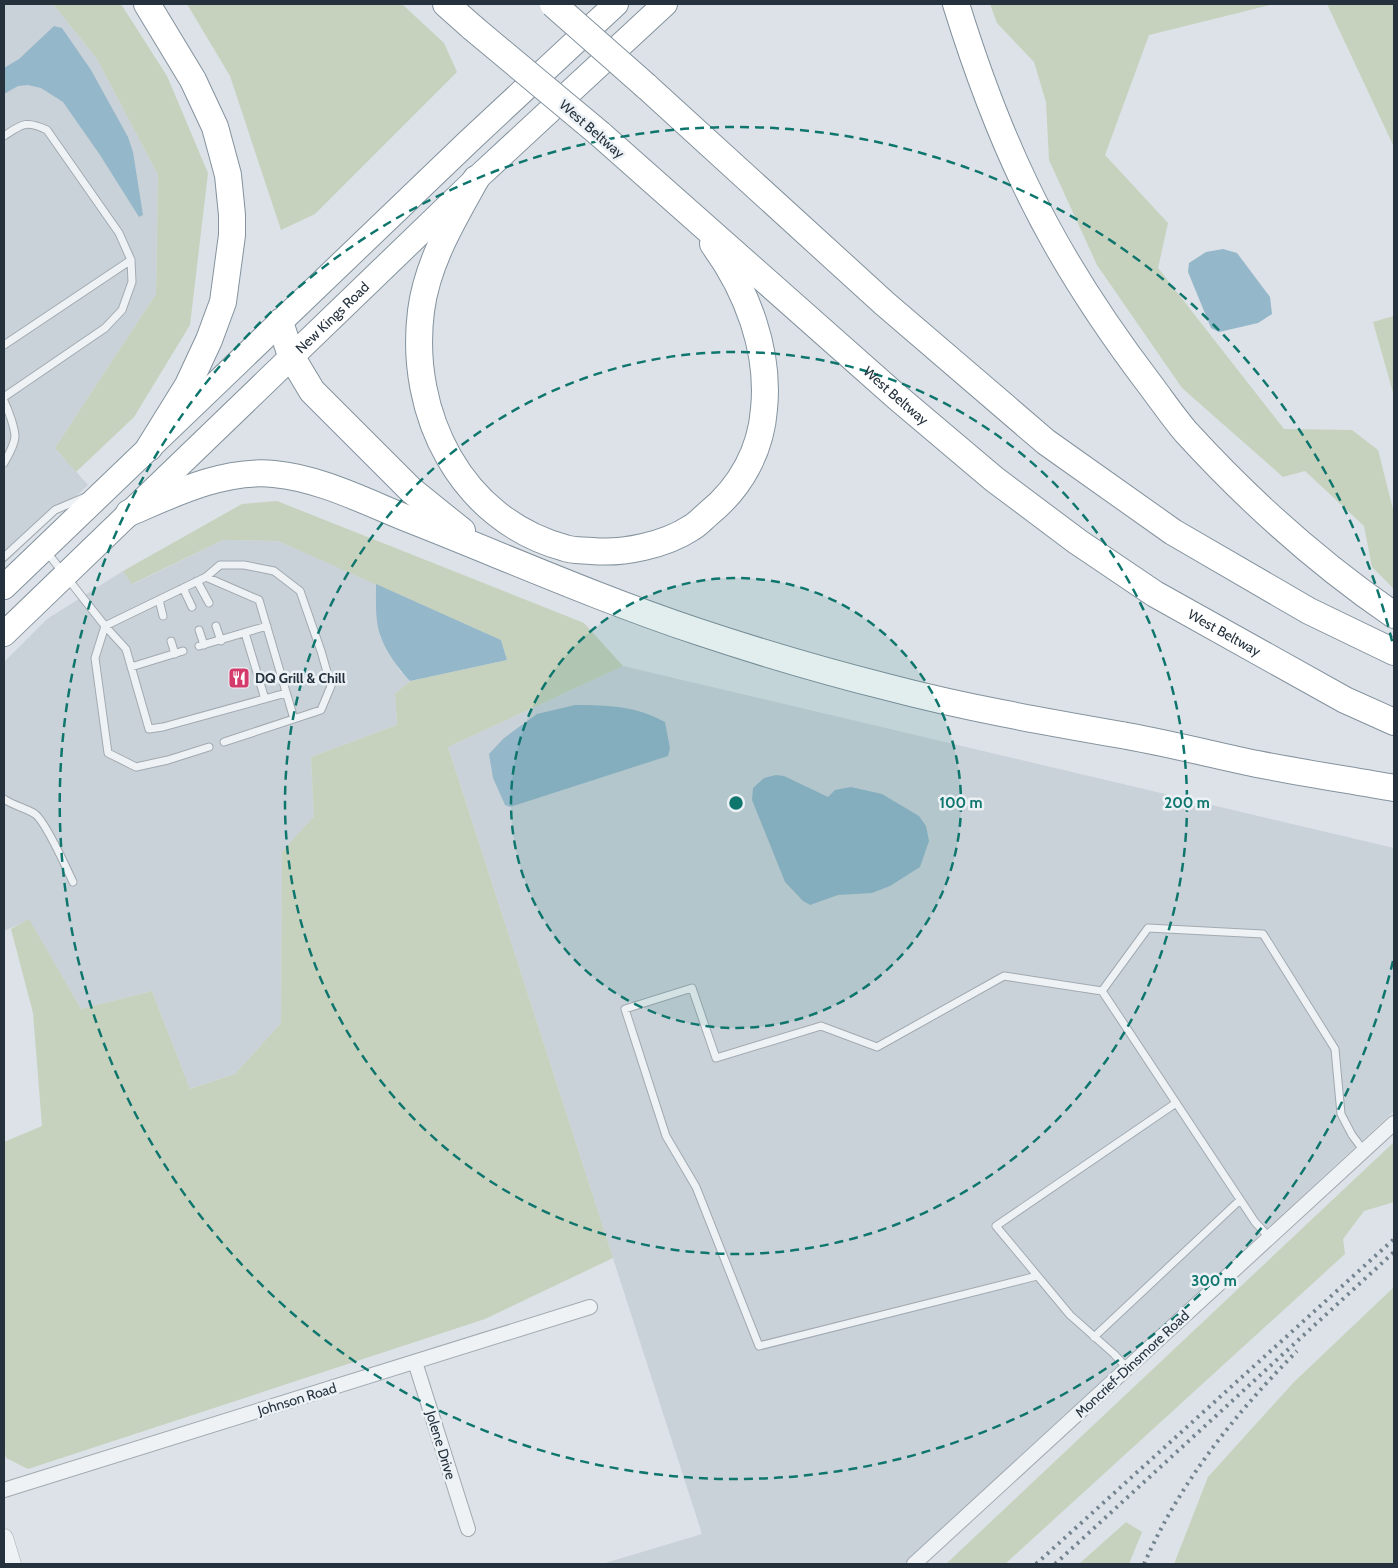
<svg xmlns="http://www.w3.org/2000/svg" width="1398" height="1568" font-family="Cabin,sans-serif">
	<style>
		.built { fill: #cad2d9 }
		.green { fill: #c6d2bd }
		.water { fill: #95b7ca }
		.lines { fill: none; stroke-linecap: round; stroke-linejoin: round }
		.service-casing { stroke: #a1aab1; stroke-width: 9 }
		.minor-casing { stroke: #a1aab1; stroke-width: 16 }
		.tertiary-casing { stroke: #a1aab1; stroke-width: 19 }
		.trunk-casing { stroke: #83929e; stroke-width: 26 }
		.motorway-casing { stroke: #83929e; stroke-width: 28 }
		.service { stroke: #eff2f5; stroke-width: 7 }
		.minor { stroke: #eff2f5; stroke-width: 14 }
		.tertiary { stroke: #eff2f5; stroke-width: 18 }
		.trunk { stroke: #fff; stroke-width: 24 }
		.motorway { stroke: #fff; stroke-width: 26 }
		.rail { stroke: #758491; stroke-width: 4; stroke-dasharray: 2.5 5; stroke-linecap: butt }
		.motorway-bridge-casing { stroke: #83929e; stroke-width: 28; stroke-linecap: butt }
		.motorway-bridge { stroke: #fff; stroke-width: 26 }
		.ring { fill: none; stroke: #0f766e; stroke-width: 2.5; stroke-dasharray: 9 6 }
		.labels { text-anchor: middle; stroke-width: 5; stroke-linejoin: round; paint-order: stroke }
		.street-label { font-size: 14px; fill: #25323e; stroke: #ecf1f5 }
		.poi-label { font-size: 14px; font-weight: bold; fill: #25323e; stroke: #ecf1f5; text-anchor: start }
		.centre { fill: #0f766e; stroke: #ecf1f5; stroke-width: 2.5 }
		.ring-label { font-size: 15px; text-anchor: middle; font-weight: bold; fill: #0f766e; stroke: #ecf1f5; stroke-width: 5; stroke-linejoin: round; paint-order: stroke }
	</style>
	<rect width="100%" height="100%" fill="#dce2e7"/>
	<path class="built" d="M4,4H53L97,59L158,175L156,294L55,448L88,485L4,564Z
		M223,540L278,541L376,584L377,613L380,636L400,671L410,681L395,694L397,725L311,757L314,816L282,853L281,1023L235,1074L190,1089L152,991L81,1009L29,920L4,931V662L47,619L123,571L133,584Z
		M623,666L1394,848V1111L904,1564H602L702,1534L448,747Z"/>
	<path class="green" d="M53,4H121L167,76L208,173L190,325L134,417L76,472L55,448L156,294L158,175L97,59Z
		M187,4H402L444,43L457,72L315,214L281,230L230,76Z
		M990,4H1274L1149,35L1105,155L1168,223L1158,268L1284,429L1352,430L1378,450L1394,513V589L1372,567L1364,526L1305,471L1283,477L1182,388L1097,265L1049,160L1046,102L1034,62L997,23Z
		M1327,4H1394V147Z
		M1394,316V396L1373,322Z
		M277,501L584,623L623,666L448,747L613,1258L485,1319L28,1469L6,1458L4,1449V1142L42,1126L33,1013L11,929L29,919L81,1009L152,991L190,1089L235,1074L281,1023L282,852L314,816L311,757L397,725L395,694L410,681L507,660L501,640L278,541L223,540L132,584L123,571L242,504Z
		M1394,1142V1202L1364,1211L1343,1239L1345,1254L1005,1564H946Z
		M1394,1287V1564H1174L1208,1477L1294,1382Z
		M1126,1522L1142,1532L1129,1564H1079Z"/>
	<path class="water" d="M54,26L62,28L91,70L128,137L133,152L143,215L139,217L100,155L63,102L41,88L28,85L18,86L4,94V68L19,59Z
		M1223,249L1237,253L1270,297L1272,314L1258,323L1219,332L1211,328L1188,272L1189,263L1206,252Z
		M376,584L501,640L507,660L410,681C399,670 385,650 380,635C375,619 376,601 376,584Z
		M575,705C608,705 636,706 665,722L670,748L668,756L510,807L505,805L493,778L489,754L504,738L537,714Z
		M776,775L784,776L828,797L835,790L851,787L882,794L919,816L926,826L929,841L920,867L890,886L872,893L838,895L810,905L803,901L785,882L752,800L753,788L764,778Z"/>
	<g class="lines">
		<g class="service-casing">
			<path id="service" d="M4,136C22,124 26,120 47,130L119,233L131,260L132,282L122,310L105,328L4,397
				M4,345L131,260
				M4,401C8,409 15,428 15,437C14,446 8,456 4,463
				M46,551L105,626L126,649L149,729L163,727L286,693
				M4,557L55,510L88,496
				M206,577L220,565H244L274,571L300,591L321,651L331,686L321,710L224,742
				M197,581L209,603
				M183,588L192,607
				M159,600L163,616
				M216,626L221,641
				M199,630L204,645
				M245,633L265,699
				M171,641L175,654
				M199,646L267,626
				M131,667L183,651
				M209,747L168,760L136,767L108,753L95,658L105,626L206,577L259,600L294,719
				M4,799C14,806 26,808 35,814C45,821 67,869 73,882
				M1269,1237L1255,1222L1102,991L1148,928L1263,934L1335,1049L1341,1114L1352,1135L1364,1151
				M1037,1276L759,1346L696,1187L666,1136L625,1009L692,988L716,1058L821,1026L877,1047L1004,976L1102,991
				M1094,1337L1240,1200
				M1127,1368L1114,1354L1070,1315L996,1226L1176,1103"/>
		</g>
		<g class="minor-casing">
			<path id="minor" d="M415,1362L468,1529
				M4,1490L590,1307
				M914,1564L1394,1123"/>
		</g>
		<g class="tertiary-casing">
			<path id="tertiary" d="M4,1538L12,1564"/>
		</g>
		<g class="trunk-casing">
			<g id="trunk">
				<path d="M4,587L468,142L616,4"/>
				<path id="s1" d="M4,634L476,179L665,4"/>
			</g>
		</g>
		<g class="motorway-casing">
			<g id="motorway">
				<path d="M147,4L193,80L215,127L228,175L232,215V235L223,302L209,340L188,385L149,448"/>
				<path d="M446,4L473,28"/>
				<path d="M956,4C975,65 997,126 1025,184C1059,256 1103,323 1151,386C1163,402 1174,418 1186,432C1249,501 1318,563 1394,615"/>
				<path d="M646,86L884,303L1046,442L1173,532L1309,611L1394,652"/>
				<path id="s2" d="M600,134L897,397L994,479L1078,542L1155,594L1345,700L1394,722"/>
				<path d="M476,179C453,220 427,263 421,311C408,414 461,520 565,548C573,551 583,550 592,551C623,554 665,545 691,528C698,524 703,518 709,513C741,487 761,450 764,409C770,351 747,290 713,244"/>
				<path d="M280,322L291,356L312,391L411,490L462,531"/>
				<path d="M129,513C173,494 224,469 274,474C319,478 364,501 406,518C503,556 597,598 696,631C759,652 823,671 887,687C966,708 1047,722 1127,736C1171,744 1214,755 1257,764C1303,773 1349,780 1394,788"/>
			</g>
		</g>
		<use href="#service" class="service"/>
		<use href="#minor" class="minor"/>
		<use href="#tertiary" class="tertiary"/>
		<use href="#trunk" class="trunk"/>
		<use href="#motorway" class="motorway"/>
		<path class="rail" d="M1036,1564L1394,1239
			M1055,1564L1394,1252
			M1144,1564C1180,1482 1235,1414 1297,1351"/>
		<g class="motorway-bridge-casing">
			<path id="motorway-bridge" d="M553,4L646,86
				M473,28L600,134"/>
		</g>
		<use href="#motorway-bridge" class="motorway-bridge"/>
	</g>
	<circle cx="736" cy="803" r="225" fill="#0f766e" fill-opacity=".12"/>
	<g class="ring">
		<circle cx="736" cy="803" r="225"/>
		<circle cx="736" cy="803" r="451"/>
		<path d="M1393 961A676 676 0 1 1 1393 645"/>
	</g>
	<defs>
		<g id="restaurant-square" transform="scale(1.125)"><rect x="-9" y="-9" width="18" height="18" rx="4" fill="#d43a6a" stroke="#ecf1f5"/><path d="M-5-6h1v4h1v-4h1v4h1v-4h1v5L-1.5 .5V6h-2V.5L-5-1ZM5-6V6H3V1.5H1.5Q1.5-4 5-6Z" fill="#fff"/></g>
	</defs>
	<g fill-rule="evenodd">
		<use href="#restaurant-square" x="239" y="678"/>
	</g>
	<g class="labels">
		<g class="street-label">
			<text transform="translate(592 129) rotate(41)" y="5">West Beltway</text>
			<text dy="5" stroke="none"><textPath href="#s1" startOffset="456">New Kings Road</textPath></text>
			<text dy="5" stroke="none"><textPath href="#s2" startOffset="395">West Beltway</textPath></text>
			<text dy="5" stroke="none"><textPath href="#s2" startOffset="801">West Beltway</textPath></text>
			<text transform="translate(1132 1364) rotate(-43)" y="5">Moncrief-Dinsmore Road</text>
			<text transform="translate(297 1399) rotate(-17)" y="5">Johnson Road</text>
			<text transform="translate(441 1445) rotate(73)" y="5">Jolene Drive</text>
		</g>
		<g class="poi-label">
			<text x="255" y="683">DQ Grill &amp; Chill</text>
		</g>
	</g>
	<circle cx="736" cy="803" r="8" class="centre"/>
	<g class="ring-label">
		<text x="961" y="808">100 m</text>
		<text x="1187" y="808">200 m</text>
		<text x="1214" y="1286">300 m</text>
	</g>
	<rect width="1398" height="1568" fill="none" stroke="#25323e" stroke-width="10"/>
</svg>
